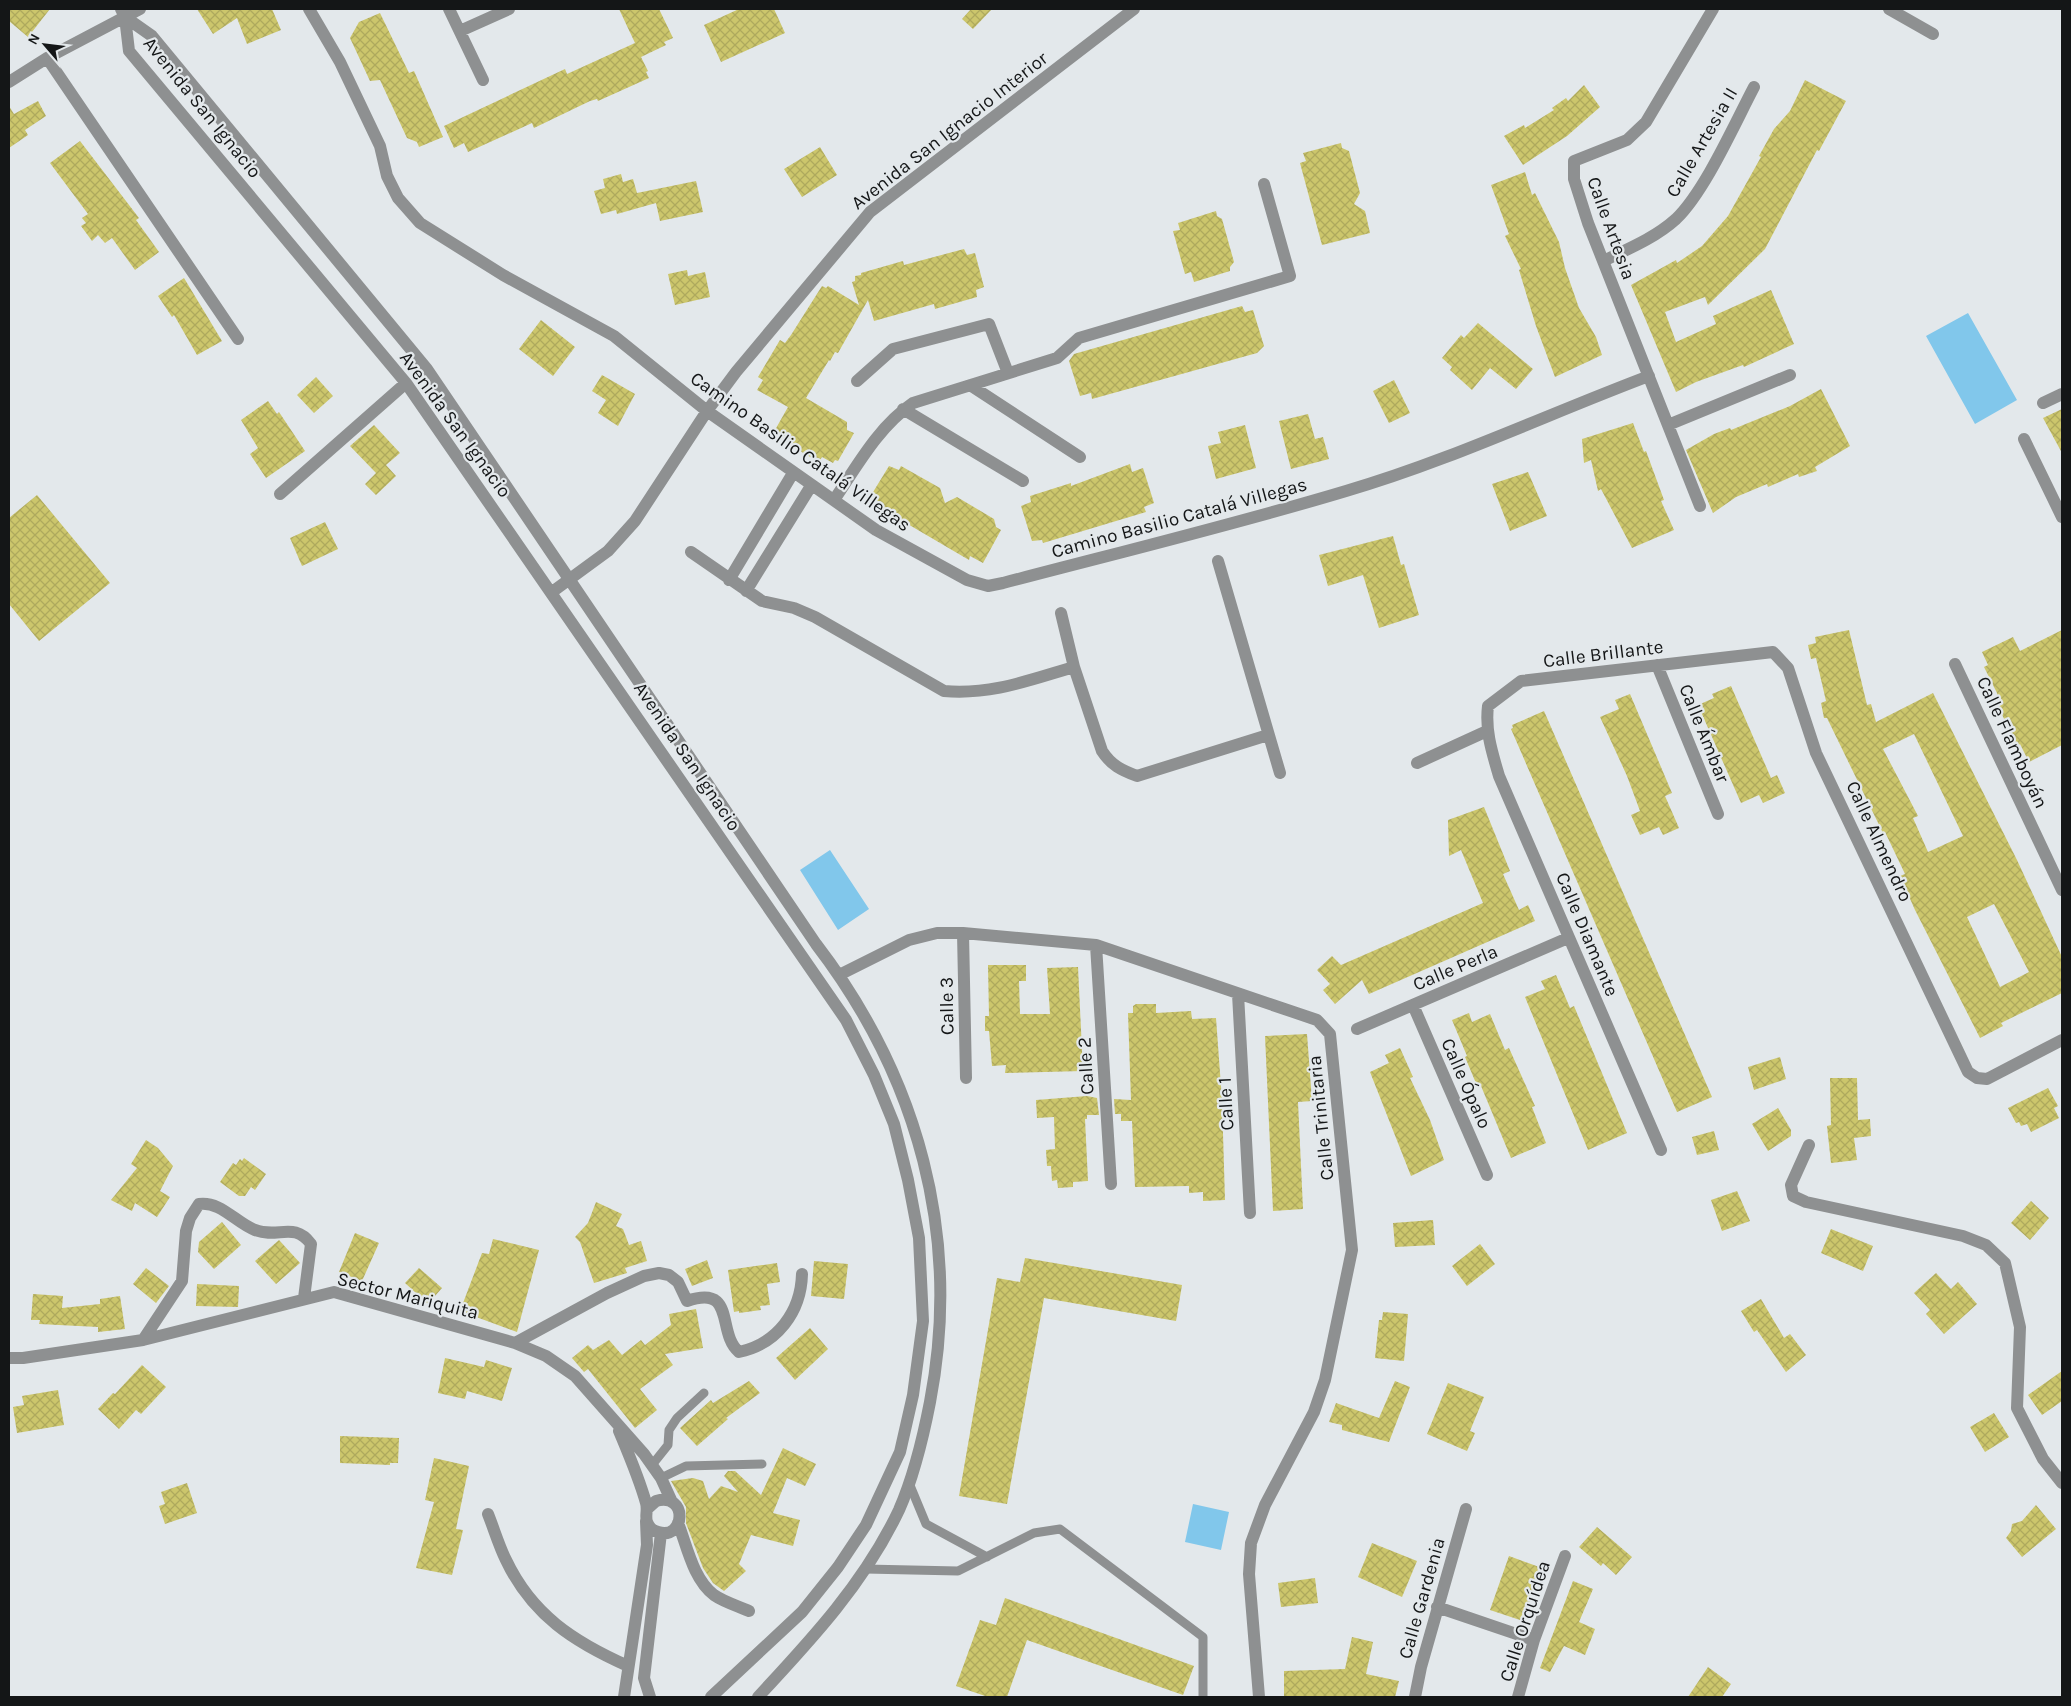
<svg xmlns="http://www.w3.org/2000/svg" width="2071" height="1706" font-family="Karla,sans-serif">
	<style>
		.pitch { fill: #81c7eb }
		.building { fill: url(#building-cross-hatch); fill-rule: evenodd }
		.lines { fill: none; stroke-linecap: round; stroke-linejoin: round }
		.lane { stroke: #8e9091; stroke-width: 9 }
		.street { stroke: #8e9091; stroke-width: 12 }
		.labels { text-anchor: middle; stroke-width: 4.5; stroke-linejoin: round; paint-order: stroke }
		.street-label { font-size: 19px; fill: #141617; stroke: #e3e8eb }
	</style>
	<defs>
		<pattern id="building-cross-hatch" width="8" height="8" patternUnits="userSpaceOnUse" patternTransform="scale(1.25)"><rect width="8" height="8" fill="#ccc66c"/><path d="M0 0l8 8M0 8l8-8" fill="none" stroke="#aea95d"/></pattern>
	</defs>
	<rect width="100%" height="100%" fill="#e3e8eb"/>
	<path class="pitch" d="M1968,313L2017,400L1975,424L1926,336Z
		M830,850L869,909L838,930L800,870Z
		M1193,1504L1229,1512L1221,1550L1185,1542Z"/>
	<path class="building" d="M9,9H50L28,37L9,21Z
		M197,9H272L281,30L247,44L237,18L213,34Z
		M619,9H659L673,38L664,42L666,45L641,57L648,71L646,72L649,78L598,101L597,99L590,101L534,128L532,123L468,152L464,143L454,148L444,126L565,69L567,74L635,43Z
		M739,9H774L785,33L721,62L704,25Z
		M971,9H992L973,29L962,19Z
		M380,13L409,73L414,71L443,137L419,147L417,142L407,138L380,80L370,81L350,38L359,22Z
		M1805,80L1846,101L1819,151L1817,150L1765,249L1708,305L1705,297L1665,312L1676,342L1716,324L1713,316L1771,290L1794,344L1744,367L1743,365L1696,382L1676,392L1631,285L1676,260L1677,263L1702,246L1728,216L1761,157L1759,156L1774,129L1790,111Z
		M1584,85L1600,107L1567,136L1523,165L1504,136L1524,125L1525,128L1554,110L1552,108L1566,98L1568,101Z
		M38,101L46,116L25,130L28,135L9,148V106L14,114Z
		M80,141L139,218L136,220L159,252L135,270L112,238L105,243L98,235L92,241L81,226L86,223L82,218L88,214L50,163Z
		M1341,143L1342,148L1349,151L1360,193L1354,204L1365,211L1370,233L1322,245L1300,163L1306,161L1303,153Z
		M820,147L837,175L802,197L784,169Z
		M1525,172L1532,195L1535,193L1559,242L1565,268L1579,308L1596,337L1602,355L1555,377L1536,326L1519,270L1521,269L1505,236L1509,234L1491,185Z
		M621,174L623,182L633,179L637,193L696,181L703,212L660,221L656,203L617,214L616,210L601,214L594,191L605,188L603,179Z
		M1216,211L1217,216L1222,219L1234,262L1230,267V271L1194,282L1191,272L1185,274L1173,231L1180,230L1178,223Z
		M964,249L967,255L975,253L984,287L976,290L977,297L935,309L934,304L874,321L868,300L838,353L835,352L830,361L829,360L806,398L847,422V430L854,433L838,461L835,460L833,463L822,457L819,462L781,440L784,435L775,430L788,407L757,390L763,380L758,377L780,340L785,343L791,335L822,286L826,288L828,286L859,305L852,282L855,281V276L861,275V273L903,261L904,265Z
		M687,270L688,276L705,272L710,297L675,305L668,274Z
		M184,278L222,341L197,355L174,315L172,317L158,296Z
		M1242,306L1245,312L1253,310L1264,346L1257,353L1092,399L1091,393L1080,396L1069,361L1074,354Z
		M541,320L575,347L553,376L519,349Z
		M1478,323L1533,369L1516,389L1490,368L1472,390L1450,370L1452,367L1442,358L1461,335L1464,338Z
		M602,375L635,394L618,426L598,413L606,400L592,391Z
		M316,377L333,396L314,413L297,395Z
		M1394,380L1410,413L1389,423L1373,391Z
		M1821,389L1850,446L1815,467L1817,471L1799,477L1798,474L1768,487L1767,484L1736,497L1713,513L1686,450L1714,434L1730,428L1731,430L1790,406Z
		M268,401L277,414L279,412L305,451L266,478L250,454L258,448L241,420Z
		M2062,409V453L2043,418Z
		M1308,414L1315,439L1323,437L1329,459L1291,469L1279,421Z
		M1633,423L1644,452L1646,451L1664,500L1661,501L1674,530L1632,548L1601,489L1598,491L1591,460L1584,463L1582,439Z
		M374,425L400,453L386,465L396,476L376,495L365,484L376,473L350,446Z
		M1245,425L1256,468L1216,479L1208,446L1221,443L1218,432Z
		M1130,464L1132,472L1143,468L1154,503L1144,507L1146,512L1043,543L1042,540L1032,541L1021,506L1031,502L1030,496L1071,483V486Z
		M889,466L899,470L901,466L940,488L945,503L957,497L994,519L996,527L1001,530L983,563L970,556L969,560L877,506L879,502L870,497Z
		M1528,472L1547,516L1510,531L1492,484Z
		M37,495L110,583L39,641L9,604V518Z
		M325,522L338,549L302,566L290,538Z
		M1393,536L1401,565L1404,564L1419,615L1379,628L1363,575L1328,586L1319,555Z
		M1849,630L1867,705L1871,704L1876,722L1933,693L2017,860L2062,957V993L2001,1023L2003,1026L1980,1038L1915,910L1900,876L1905,874L1885,832L1883,833L1827,718H1824L1821,703L1826,701L1816,658L1811,659L1808,645L1816,643L1815,637ZM1914,734L1963,836L1928,852L1913,818L1918,816L1883,749ZM1994,904L2029,972L2000,987L1967,917Z
		M2062,630V745L2029,762L2020,744L2017,746L1996,702L1999,701L1997,693L1984,667L1988,665L1982,652L2013,637L2020,651Z
		M1731,686L1771,778L1777,775L1785,793L1763,803L1759,795L1741,803L1698,705L1714,698L1712,694Z
		M1630,694L1672,793L1665,796L1679,828L1663,835L1659,827L1640,835L1631,815L1640,811L1627,776L1600,717L1619,709L1615,700Z
		M1544,711L1712,1097L1677,1112L1511,729L1513,728L1512,725Z
		M1484,807L1510,871L1503,874L1519,910L1528,905L1535,921L1369,994L1362,980L1335,1004L1323,990L1330,984L1317,970L1332,956L1341,965L1483,903L1461,850L1449,856L1448,820Z
		M988,965H1026V981H1019L1020,1014H1050L1047,968L1078,967L1083,1071L1005,1073L1006,1065L992,1066L989,1031H985V1016H989Z
		M1556,975L1570,1008L1574,1006L1627,1133L1588,1150L1525,997L1545,989L1541,981Z
		M1136,1004H1156V1013L1191,1011L1192,1019L1216,1018L1222,1100L1225,1200L1203,1201V1192L1189,1193V1186L1135,1187L1132,1121H1121V1114H1115L1114,1099L1131,1100L1128,1013H1133V1006Z
		M1469,1013L1472,1022L1490,1014L1505,1050L1509,1048L1535,1106L1532,1107L1546,1143L1511,1158L1481,1086L1478,1088L1465,1057L1467,1056L1452,1020Z
		M1307,1034L1312,1101L1298,1102L1303,1209L1273,1211L1265,1036Z
		M1400,1048L1413,1077L1410,1078L1430,1120L1444,1160L1411,1176L1370,1072L1389,1063L1385,1055Z
		M1780,1057L1786,1079L1754,1090L1748,1067Z
		M1830,1078H1857L1858,1120L1870,1119L1871,1136L1854,1138L1857,1160L1831,1163L1827,1126L1831,1125Z
		M2048,1088L2058,1106L2054,1108L2059,1118L2031,1132L2027,1124L2021,1126L2019,1122L2016,1123L2008,1108Z
		M1087,1096L1097,1098L1099,1115H1087V1119H1085L1088,1181L1073,1182V1187L1058,1188L1057,1180L1052,1181L1051,1166H1047L1046,1150L1055,1149L1054,1117L1037,1118L1036,1100Z
		M1778,1108L1791,1130V1136L1768,1151L1752,1124Z
		M1714,1131L1719,1150L1697,1155L1692,1137Z
		M146,1140L158,1148L173,1166L160,1191L170,1197L157,1217L135,1203L132,1211L111,1200L137,1168L131,1164Z
		M244,1158L266,1174L255,1190L251,1187L245,1196H239L220,1182L233,1163L236,1165L240,1159L242,1161Z
		M1737,1191L1750,1221L1722,1231L1711,1200Z
		M2031,1201L2049,1218L2030,1240L2011,1223Z
		M596,1202L622,1214L616,1226L623,1229L629,1245L641,1241L647,1261L625,1268L627,1273L594,1283L580,1242L575,1237L588,1223Z
		M1433,1220L1435,1245L1395,1247L1393,1223Z
		M222,1222L241,1245L214,1269L198,1252L199,1242Z
		M1831,1229L1873,1246L1863,1271L1821,1253Z
		M355,1233L379,1243L362,1281L339,1272Z
		M493,1239L539,1250L517,1332L460,1311L482,1253L489,1254Z
		M279,1240L300,1263L276,1284L255,1261Z
		M1480,1244L1495,1264L1467,1286L1452,1266Z
		M1025,1258L1182,1285L1176,1321L1044,1298L1007,1504L959,1496L997,1278L1020,1282Z
		M707,1260L713,1278L692,1286L685,1269Z
		M814,1261L848,1264L844,1299L811,1296Z
		M777,1263L780,1282L767,1284L770,1305L760,1306L761,1310L739,1313V1311L734,1312L728,1270Z
		M146,1268L169,1286L156,1303L133,1284Z
		M419,1268L442,1288L428,1304L405,1283Z
		M1936,1273L1951,1289L1958,1282L1977,1304L1944,1334L1926,1314L1930,1310L1914,1293Z
		M197,1284L239,1286L238,1307L196,1306Z
		M33,1294L63,1296L62,1308L100,1304V1299L120,1296L125,1329L98,1332V1327L39,1324L40,1320H31Z
		M1761,1299L1784,1338L1790,1334L1806,1355L1786,1372L1757,1330L1754,1332L1741,1311Z
		M696,1309L703,1348L665,1354L673,1365L640,1389L657,1410L635,1428L588,1369L584,1372L572,1358L588,1345L593,1350L609,1340L622,1355L641,1340L645,1345L671,1325L669,1314Z
		M1383,1312L1408,1314L1404,1361L1375,1358L1379,1320H1382Z
		M810,1328L828,1349L795,1380L776,1358Z
		M445,1358L484,1367L486,1360L512,1368L502,1401L467,1391L465,1399L438,1393Z
		M142,1365L166,1387L141,1414L136,1410L119,1429L98,1409L113,1393L115,1394Z
		M2062,1371V1401L2042,1415L2028,1395Z
		M749,1381L760,1393L726,1418L728,1419L697,1446L680,1428L711,1400L713,1403Z
		M1395,1381L1410,1387L1389,1442L1342,1430V1425L1329,1422L1336,1403L1379,1418Z
		M1448,1383L1484,1397L1470,1431L1475,1433L1467,1451L1427,1434Z
		M58,1390L64,1425L17,1433L13,1407L24,1405L22,1396Z
		M1994,1413L2009,1437L1985,1452L1970,1427Z
		M340,1436L399,1438L398,1463H390V1465L340,1463Z
		M783,1448L816,1464L805,1486L787,1478L773,1513L800,1520L793,1546L751,1535L739,1564L746,1571L724,1591L713,1583L703,1568L686,1523V1507L671,1481L693,1478L703,1481L709,1499L721,1486L738,1492L724,1476L728,1471H735L761,1495Z
		M434,1458L469,1466L456,1529L463,1530L452,1575L416,1568L434,1502L425,1500Z
		M187,1483L197,1513L165,1524L159,1506L165,1504L161,1492Z
		M2036,1505L2056,1529L2022,1557L2006,1538L2011,1531L2012,1524L2022,1521Z
		M1597,1527L1632,1557L1616,1575L1603,1563L1601,1566L1579,1547Z
		M1372,1543L1417,1561L1402,1597L1358,1577Z
		M1509,1556L1542,1568L1523,1621L1490,1610Z
		M1315,1578L1318,1603L1281,1607L1278,1583Z
		M1573,1581L1593,1589L1579,1622L1595,1629L1585,1655L1564,1646L1550,1672L1540,1668Z
		M1005,1598L1194,1666L1183,1695L1027,1640L1007,1697H988L956,1686L980,1620L996,1625Z
		M1352,1637L1373,1642L1366,1674L1399,1681L1395,1697H1284V1671L1345,1669Z
		M1708,1667L1731,1684L1722,1697H1688Z"/>
	<g class="lines">
		<path class="lane" d="M652,1465L668,1445L669,1430L677,1418L704,1393
			M661,1478L686,1466L762,1464
			M909,1483L926,1524L987,1557
			M865,1569L958,1571L1034,1533L1060,1529L1203,1637V1697"/>
		<path class="street" d="M121,9L125,17L129,51L406,383L846,1020L874,1075L894,1124L908,1180L919,1238L923,1321L913,1395L900,1452L866,1525L838,1567L802,1612L711,1697
			M309,9L340,62L380,146L387,176L398,198L420,223L503,275L614,336L707,411L876,530L967,580L988,586L1003,583C1117,553 1233,525 1346,491C1449,461 1548,414 1649,376
			M449,9L483,80
			M1889,9L1933,34
			M125,17L152,36L427,369L816,944C918,1077 962,1236 930,1402C923,1438 914,1476 899,1510C865,1582 812,1639 758,1697
			M460,31L509,9
			M47,58L238,339
			M9,82L47,58L140,9
			M1603,261C1628,249 1655,238 1676,219C1705,191 1734,125 1754,87
			M857,381L893,349L989,324L1008,373
			M970,385L1080,457
			M2043,403L2062,394
			M903,409L1023,481
			M1668,425L1790,375
			M2024,439L2062,517
			M280,494L406,383
			M834,500C857,466 878,427 913,403L1057,358L1079,338L1290,276L1264,184
			M1700,506L1588,223L1574,179V161L1627,140L1646,122L1713,9
			M691,552L762,601L794,608L815,617L944,691C992,695 1029,680 1074,667
			M1218,561L1280,773
			M729,580L793,473
			M746,591L811,486
			M552,592L608,551L635,521L707,411L736,372L870,212L1134,9
			M1061,613L1074,667L1102,751C1111,765 1121,770 1137,776L1268,735
			M1955,664L2062,890
			M1657,665L1718,814
			M1417,763L1487,731
			M963,933L966,1078
			M1096,945L1111,1184
			M839,975L909,940L937,933H963L1096,945L1317,1020L1330,1034L1352,1250L1325,1380L1314,1412L1265,1505L1251,1543L1249,1574L1259,1697
			M1238,994L1250,1213
			M1413,1005L1487,1175
			M1357,1029L1568,938
			M1809,1145L1791,1185L1793,1196L1806,1202L1963,1236L1986,1245L2005,1263L2020,1327L2017,1408L2043,1459L2062,1483
			M1661,1150L1499,776C1492,752 1485,731 1488,706L1521,681L1773,652L1788,668L1816,753L1968,1072L1977,1078L1987,1079L2062,1040
			M143,1340L182,1281L186,1231L190,1218L199,1204C221,1201 236,1223 255,1230C278,1239 294,1221 311,1244L304,1298
			M515,1343L607,1293L644,1276L659,1273L669,1275L678,1282L687,1301C737,1284 716,1333 739,1352C777,1344 801,1312 802,1274
			M9,1358H23L143,1340L334,1292L515,1343L546,1356L575,1376L644,1454L661,1478L672,1502
			M619,1431C629,1455 639,1478 646,1503C648,1510 645,1516 647,1522C649,1527 653,1531 658,1532C685,1541 689,1492 656,1501L647,1509
			M488,1514C494,1529 499,1546 506,1560C532,1615 574,1642 628,1666
			M678,1523C687,1546 693,1579 714,1595C724,1602 738,1606 749,1611
			M1437,1607L1534,1640
			M624,1697L647,1545L646,1521
			M650,1697L644,1678L661,1533
			M1415,1697L1421,1667L1466,1509
			M1518,1697L1534,1640L1565,1556"/>
	</g>
	<g class="labels">
		<g class="street-label">
			<text transform="translate(203 107) rotate(51)" y="7">Avenida San Ignacio</text>
			<text transform="translate(949 130) rotate(-38)" y="7">Avenida San Ignacio Interior</text>
			<text transform="translate(1701 142) rotate(-60)" y="7">Calle Artesia II</text>
			<text transform="translate(1612 228) rotate(70)" y="7">Calle Artesia</text>
			<text transform="translate(456 424) rotate(54)" y="7">Avenida San Ignacio</text>
			<text transform="translate(801 451) rotate(35)" y="7">Camino Basilio Catalá Villegas</text>
			<text transform="translate(1179 517) rotate(-15)" y="7">Camino Basilio Catalá Villegas</text>
			<text transform="translate(1603 653) rotate(-7)" y="7">Calle Brillante</text>
			<text transform="translate(1705 733) rotate(68)" y="7">Calle Ámbar</text>
			<text transform="translate(2013 742) rotate(65)" y="7">Calle Flamboyán</text>
			<text transform="translate(688 756) rotate(56)" y="7">Avenida San Ignacio</text>
			<text transform="translate(1880 841) rotate(65)" y="7">Calle Almendro</text>
			<text transform="translate(1588 934) rotate(67)" y="7">Calle Diamante</text>
			<text transform="translate(1455 967) rotate(-23)" y="7">Calle Perla</text>
			<text transform="translate(946 1006) rotate(-91)" y="7">Calle 3</text>
			<text transform="translate(1085 1066) rotate(-93)" y="7">Calle 2</text>
			<text transform="translate(1467 1083) rotate(66)" y="7">Calle Ópalo</text>
			<text transform="translate(1225 1104) rotate(-93)" y="7">Calle 1</text>
			<text transform="translate(1320 1118) rotate(-96)" y="7">Calle Trinitaria</text>
			<text transform="translate(408 1295) rotate(14)" y="7">Sector Mariquita</text>
			<text transform="translate(1421 1598) rotate(-74)" y="7">Calle Gardenia</text>
			<text transform="translate(1524 1621) rotate(-72)" y="7">Calle Orquídea</text>
		</g>
	</g>
	<rect width="2071" height="1706" fill="none" stroke="#141617" stroke-width="20"/>
	<g transform="translate(45 45) rotate(298)" stroke="#e3e8eb" stroke-width="4" paint-order="stroke">
	<path d="M0-4L9 19L0 12L-9 19Z" fill="#141617"/>
	<text y="-8" font-size="14" font-weight="bold" text-anchor="middle" fill="#141617">N</text>
	</g>
</svg>
